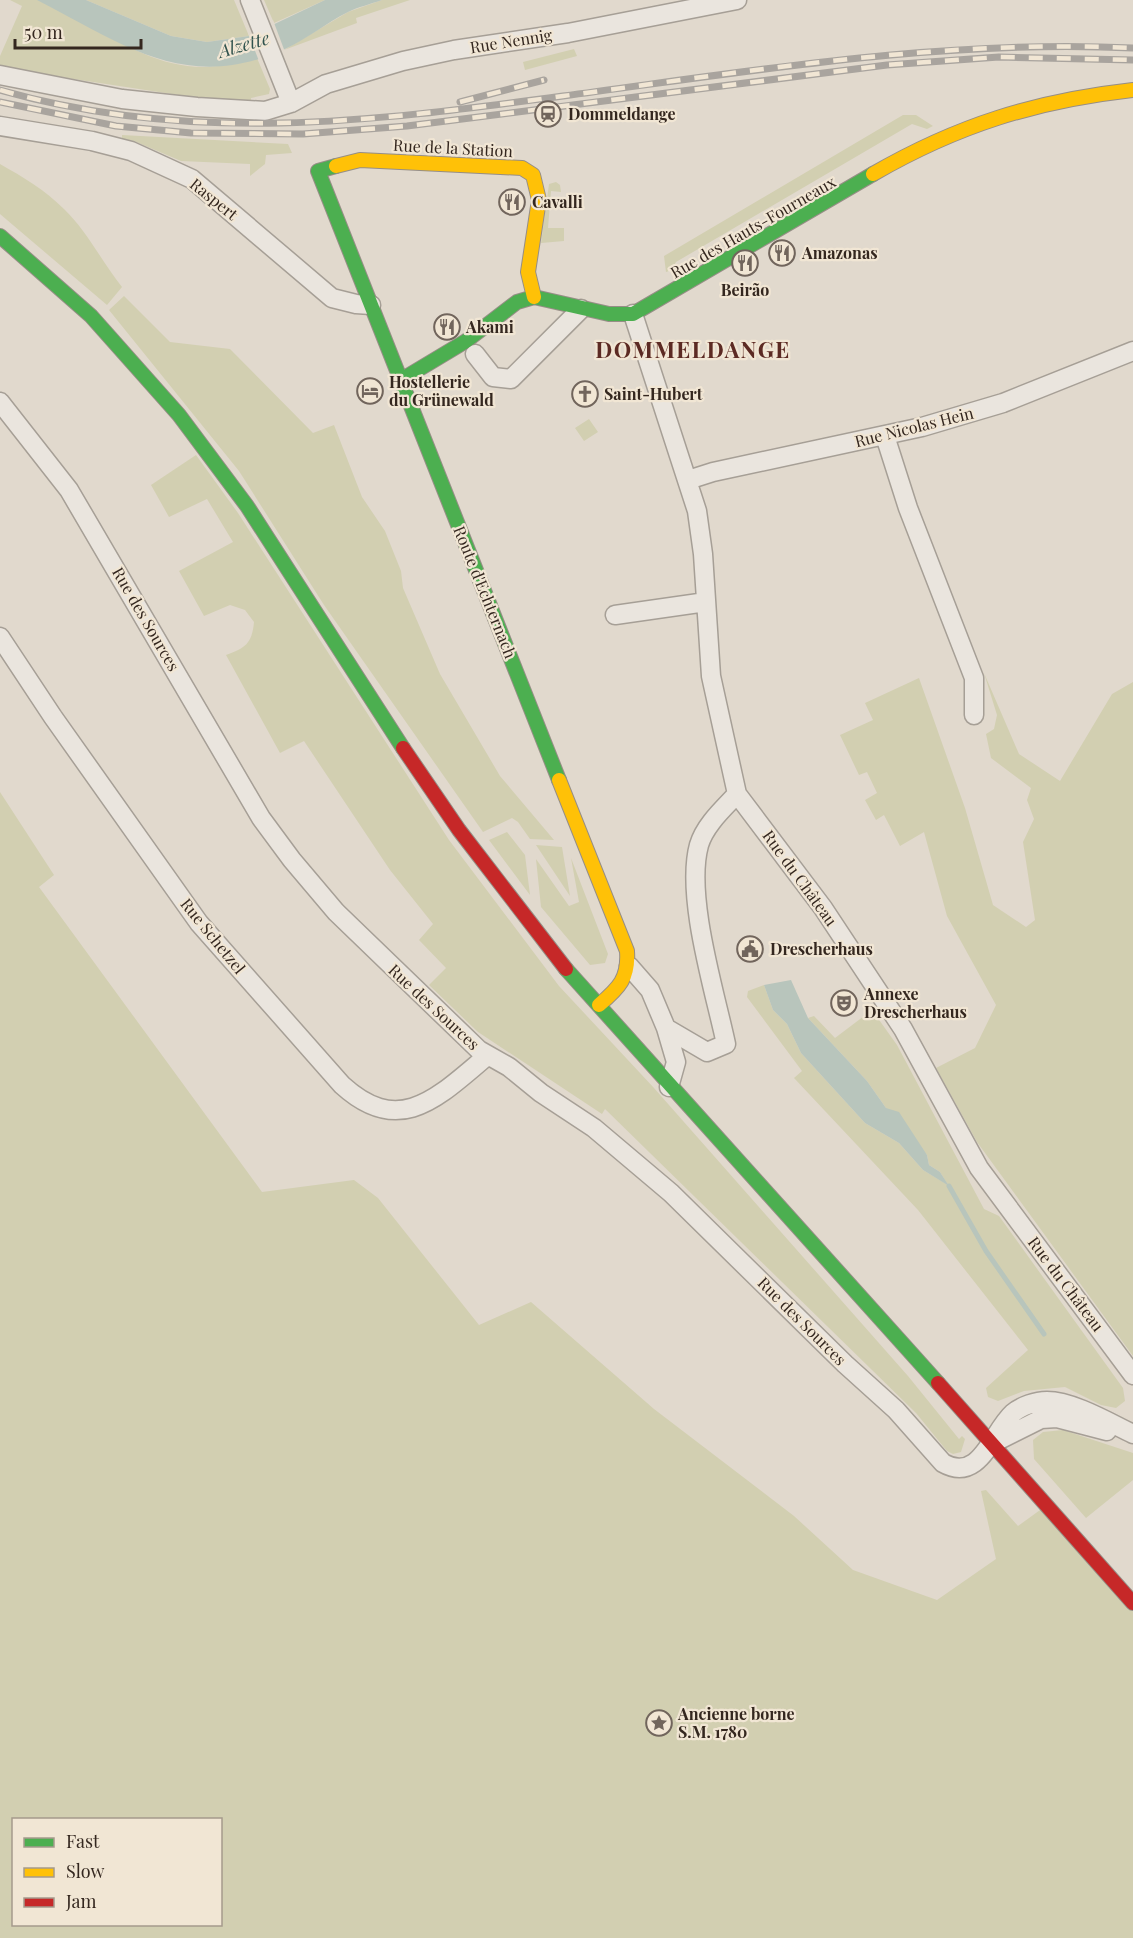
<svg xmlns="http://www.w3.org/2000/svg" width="1133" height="1938" font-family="'Playfair Display',serif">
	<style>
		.green { fill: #d2cfb1; fill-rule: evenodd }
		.water { fill: #b8c5bc }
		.pier { fill: #e1d9cd }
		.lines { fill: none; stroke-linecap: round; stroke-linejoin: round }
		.stream { stroke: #b8c5bc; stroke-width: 5 }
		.street-casing { stroke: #a69f96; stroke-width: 21 }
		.fast-casing { stroke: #968e86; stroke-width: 16 }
		.slow-casing { stroke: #968e86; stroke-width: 16 }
		.jam-casing { stroke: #968e86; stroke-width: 16 }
		.street { stroke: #eae5de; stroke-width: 18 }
		.fast { stroke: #4caf50; stroke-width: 14 }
		.slow { stroke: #ffc107; stroke-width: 14 }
		.jam { stroke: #c62828; stroke-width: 14 }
		.rail-casing { stroke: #a9a49e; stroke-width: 7 }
		.rail { stroke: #f1e6d4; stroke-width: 4.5; stroke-dasharray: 14; stroke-linecap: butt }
		.labels { text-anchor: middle; stroke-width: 4.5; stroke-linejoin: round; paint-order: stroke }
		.street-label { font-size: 16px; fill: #34271f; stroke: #f1e6d4 }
		.poi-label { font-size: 16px; font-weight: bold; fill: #34271f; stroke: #f1e6d4; text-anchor: start }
		.water-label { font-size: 18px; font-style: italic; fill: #30524d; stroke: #f1e6d4 }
		.district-label { font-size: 22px; font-weight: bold; letter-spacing: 1.5px; fill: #5c2a23; stroke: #f1e6d4 }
	</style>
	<rect width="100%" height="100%" fill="#e1d9cd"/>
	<path class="green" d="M10,0C19,0 30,0 38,0C52,4 66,15 79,21C146,56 181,81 257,58L270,89L269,94L251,98V103L198,98L21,71L0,65V56L22,6Z
		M86,0H234L249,36L207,42L171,36Z
		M264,0H325L274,23Z
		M382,0H410L356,18L357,23L284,50L348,12Z
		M574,49L577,56L525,70L523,62Z
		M903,115H916L933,126L927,129L912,124L676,262L672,270L666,272L664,256Z
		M122,135L288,144L292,153L266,155L265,164L250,176V164L181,161L134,141L122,139Z
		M0,164C23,177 45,190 64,209C87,231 102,262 122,287L107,305L0,214Z
		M556,182L560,185L561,192L551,191L548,228H564V241L541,243L549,184Z
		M124,296L170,342L230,349L313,433L334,425L362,497L385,531L401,571L403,588L440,674L500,776L554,840L530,839L518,822L512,818L483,832L324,605L239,471L109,310Z
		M589,419L598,432L584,441L575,428Z
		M196,455L238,513L449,840L559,986L654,1088L908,1376L959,1439L962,1436L965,1439L961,1452L953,1454L947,1451L916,1413L605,1109L602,1114L478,1032L429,985L446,968L419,940L433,924L390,870L304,741L280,753L226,655C245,648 252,644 254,622L245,610L230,605L204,616L179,571L233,542L207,499L169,517L151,485Z
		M984,673L1019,754L1060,781L1112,694L1133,682V1356L977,1142L936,1068L975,1048L996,1005L947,916L924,832L900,846L884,815L876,820L865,800L877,793L867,772L859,775L840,735L873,720L865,703L919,678L965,808L993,905L1026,927L1035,920L1023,842L1034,819L1027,800L1031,788L991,758L986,734L994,729L997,715Z
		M0,792L54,875L39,887L262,1192L354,1180L378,1198L479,1325L531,1302L654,1409L794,1516L853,1570L937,1600L996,1559L981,1491L986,1490L1018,1526L1047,1505L1133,1603V1938H0ZM14,1820H220V1924H14Z
		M507,832L525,855L530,895L489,840Z
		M536,845L562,847L570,896Z
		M571,858L608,954L605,963L590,965L541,907L536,859L569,906L579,902Z
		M764,985L773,1010L787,1024L801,1053L865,1123L899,1143L923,1170L948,1185L940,1172L929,1165L927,1155L886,1108L867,1081L808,1018L814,1016L835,1038L872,1010L897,1045L984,1209L999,1216L1123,1388L1125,1401L1116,1408L1101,1405L1065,1387L1024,1391L998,1401L988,1397L986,1388L1028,1350L918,1210L794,1078L802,1071L747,997L748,991Z
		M1063,1430L1133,1453V1480L1086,1518L1034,1459L1033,1440L1043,1432Z"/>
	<path class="water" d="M37,0H86L171,36L207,42L249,36L325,0H382C371,4 358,7 348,12C326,23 307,39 285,49C186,94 123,44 37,0Z
		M791,980L808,1018L867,1081L886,1108L899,1112L927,1155L929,1165L940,1172L949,1186L923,1170L899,1143L865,1123L801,1053L787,1024L773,1010L764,985Z"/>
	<path class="pier" d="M273,20L285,52L259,61L248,33Z"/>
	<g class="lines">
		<path class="stream" d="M949,1186L986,1251L1044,1334"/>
		<g class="street-casing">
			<path id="street" d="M250,0L291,103
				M0,75L122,99L197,107L265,111L291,103L326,84L403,61L454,50L568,33L737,0
				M0,126L92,141L131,151L192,179L332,298L356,304L371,305
				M633,314L697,511L703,554L711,676L737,794L823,908L903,1029L979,1168L1133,1375
				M475,354L493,377L511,379L581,309
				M0,402L69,490L261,818L292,860L336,912L479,1050L509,1067L541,1093L594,1128L671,1193L845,1364L896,1410L943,1463C980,1484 992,1432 1013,1413C1021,1406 1036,1401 1047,1401C1073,1401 1110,1423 1133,1434
				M885,436L908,508L974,678V715
				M688,480L713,472L922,427L1003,403L1133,351
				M615,615L706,602
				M0,637L53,717L199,923L342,1085C400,1138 438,1097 487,1056
				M629,966L650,990L666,1028L676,1062L669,1087
				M666,1028L707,1052L726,1044C715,992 685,896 699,845C705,825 723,809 737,794
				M993,1443L1041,1419L1057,1418L1107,1431"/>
		</g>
		<g class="fast-casing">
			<path id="fast" d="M336,166L318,171L559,780
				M0,236L91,316L179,415L247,506L403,748
				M401,380L466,341L517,302L534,297L609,314H633L873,174
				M566,969L938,1383"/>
		</g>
		<g class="slow-casing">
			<path id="slow" d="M336,166L360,160L522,168L533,175L539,200L528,272L534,297
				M873,174C958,125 1035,101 1133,90
				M559,780L627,951C629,978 619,988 599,1005"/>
		</g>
		<g class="jam-casing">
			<path id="jam" d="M403,748L459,830L566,969
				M938,1383L1133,1603"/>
		</g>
		<use href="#street" class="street"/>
		<use href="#fast" class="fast"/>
		<use href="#slow" class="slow"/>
		<use href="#jam" class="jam"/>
		<g class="rail-casing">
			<path id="rail" d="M0,90C191,144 370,122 563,96C752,71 941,39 1133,48
				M0,102L116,126L191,133L303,134L407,126L887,65L999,57L1133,60
				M460,102L544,80"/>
		</g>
		<use href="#rail" class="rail"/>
	</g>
	<defs>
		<g id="station-ring" transform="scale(1.35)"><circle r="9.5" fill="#f1e6d4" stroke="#71655c" stroke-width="1.5"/><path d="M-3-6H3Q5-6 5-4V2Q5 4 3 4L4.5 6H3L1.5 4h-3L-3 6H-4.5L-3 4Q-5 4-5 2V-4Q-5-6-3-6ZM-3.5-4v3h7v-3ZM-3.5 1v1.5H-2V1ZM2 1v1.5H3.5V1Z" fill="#71655c"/></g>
		<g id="restaurant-ring" transform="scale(1.35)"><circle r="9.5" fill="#f1e6d4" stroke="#71655c" stroke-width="1.5"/><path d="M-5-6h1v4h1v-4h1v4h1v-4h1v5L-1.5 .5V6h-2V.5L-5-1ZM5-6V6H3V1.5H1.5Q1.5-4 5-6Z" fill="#71655c"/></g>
		<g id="hotel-ring" transform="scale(1.35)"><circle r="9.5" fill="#f1e6d4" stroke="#71655c" stroke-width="1.5"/><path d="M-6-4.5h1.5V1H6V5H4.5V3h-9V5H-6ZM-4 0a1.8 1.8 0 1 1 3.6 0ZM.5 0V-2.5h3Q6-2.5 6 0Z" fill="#71655c"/></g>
		<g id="church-ring" transform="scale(1.35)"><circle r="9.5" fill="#f1e6d4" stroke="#71655c" stroke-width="1.5"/><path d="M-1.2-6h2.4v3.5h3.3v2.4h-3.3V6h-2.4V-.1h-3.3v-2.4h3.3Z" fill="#71655c"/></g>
		<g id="civic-ring" transform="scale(1.35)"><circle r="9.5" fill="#f1e6d4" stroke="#71655c" stroke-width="1.5"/><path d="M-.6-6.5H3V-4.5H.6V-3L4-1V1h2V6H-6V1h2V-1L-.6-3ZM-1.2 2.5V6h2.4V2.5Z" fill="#71655c"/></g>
		<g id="theatre-ring" transform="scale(1.35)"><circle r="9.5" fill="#f1e6d4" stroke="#71655c" stroke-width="1.5"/><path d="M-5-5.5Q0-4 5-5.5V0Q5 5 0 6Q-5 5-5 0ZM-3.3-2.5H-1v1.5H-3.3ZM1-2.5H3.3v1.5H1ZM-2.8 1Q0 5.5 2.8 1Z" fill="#71655c"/></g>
		<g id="sight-ring" transform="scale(1.35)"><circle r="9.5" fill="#f1e6d4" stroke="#71655c" stroke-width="1.5"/><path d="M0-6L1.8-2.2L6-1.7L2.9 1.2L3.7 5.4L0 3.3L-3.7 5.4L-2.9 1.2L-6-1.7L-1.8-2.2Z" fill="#71655c"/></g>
	</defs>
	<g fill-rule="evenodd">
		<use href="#station-ring" x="548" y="114"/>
		<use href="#restaurant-ring" x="512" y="202"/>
		<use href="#restaurant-ring" x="782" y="253"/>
		<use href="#restaurant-ring" x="745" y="263"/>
		<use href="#restaurant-ring" x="447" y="327"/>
		<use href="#hotel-ring" x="370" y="391"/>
		<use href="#church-ring" x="585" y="394"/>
		<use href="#civic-ring" x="750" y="949"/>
		<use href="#theatre-ring" x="844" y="1003"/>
		<use href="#sight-ring" x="659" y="1723"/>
	</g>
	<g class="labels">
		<g class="street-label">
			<text transform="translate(511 41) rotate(-9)" y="6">Rue Nennig</text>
			<text transform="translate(453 148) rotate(3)" y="6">Rue de la Station</text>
			<text transform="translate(214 199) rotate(39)" y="6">Raspert</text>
			<text transform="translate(753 227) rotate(-30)" y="6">Rue des Hauts-Fourneaux</text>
			<text transform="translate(914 427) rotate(-14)" y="6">Rue Nicolas Hein</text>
			<text transform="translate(485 592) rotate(68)" y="6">Route d'Echternach</text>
			<text transform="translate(146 619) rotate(60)" y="6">Rue des Sources</text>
			<text transform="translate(800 878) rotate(54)" y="6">Rue du Château</text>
			<text transform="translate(213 936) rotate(51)" y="6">Rue Schetzel</text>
			<text transform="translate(434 1007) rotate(43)" y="6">Rue des Sources</text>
			<text transform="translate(1066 1284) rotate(53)" y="6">Rue du Château</text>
			<text transform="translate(802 1321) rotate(45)" y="6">Rue des Sources</text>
		</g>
		<g class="poi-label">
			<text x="568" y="120">Dommeldange</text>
			<text x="532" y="208">Cavalli</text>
			<text x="802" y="259">Amazonas</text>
			<text x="745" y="296" text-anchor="middle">Beirão</text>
			<text x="466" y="333">Akami</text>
			<text x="389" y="388">Hostellerie<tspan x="389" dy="18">du Grünewald</tspan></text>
			<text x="604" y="400">Saint-Hubert</text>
			<text x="770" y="955">Drescherhaus</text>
			<text x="864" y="1000">Annexe<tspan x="864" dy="18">Drescherhaus</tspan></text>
			<text x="678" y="1720">Ancienne borne<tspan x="678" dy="18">S.M. 1780</tspan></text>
		</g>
		<g class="water-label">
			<text transform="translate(244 45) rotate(-16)" y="6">Alzette</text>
		</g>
		<g class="district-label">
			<text x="693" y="358">DOMMELDANGE</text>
		</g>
	</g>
	<rect x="12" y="1818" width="210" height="108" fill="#f1e6d4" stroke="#a59a8c" stroke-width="1.5"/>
	<rect x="24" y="1838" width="30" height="9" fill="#4caf50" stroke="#a59a8c" stroke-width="1.5"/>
	<text x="66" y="1848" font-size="18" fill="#34271f">Fast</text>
	<rect x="24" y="1868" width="30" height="9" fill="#ffc107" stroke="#a59a8c" stroke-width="1.5"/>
	<text x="66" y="1878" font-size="18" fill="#34271f">Slow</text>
	<rect x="24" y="1898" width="30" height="9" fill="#c62828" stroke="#a59a8c" stroke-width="1.5"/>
	<text x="66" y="1908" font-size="18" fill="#34271f">Jam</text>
	<path d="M15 39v9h126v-9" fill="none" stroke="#34271f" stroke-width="3"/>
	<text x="24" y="39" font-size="18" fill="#34271f" stroke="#f1e6d4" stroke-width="4.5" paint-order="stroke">50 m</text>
</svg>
